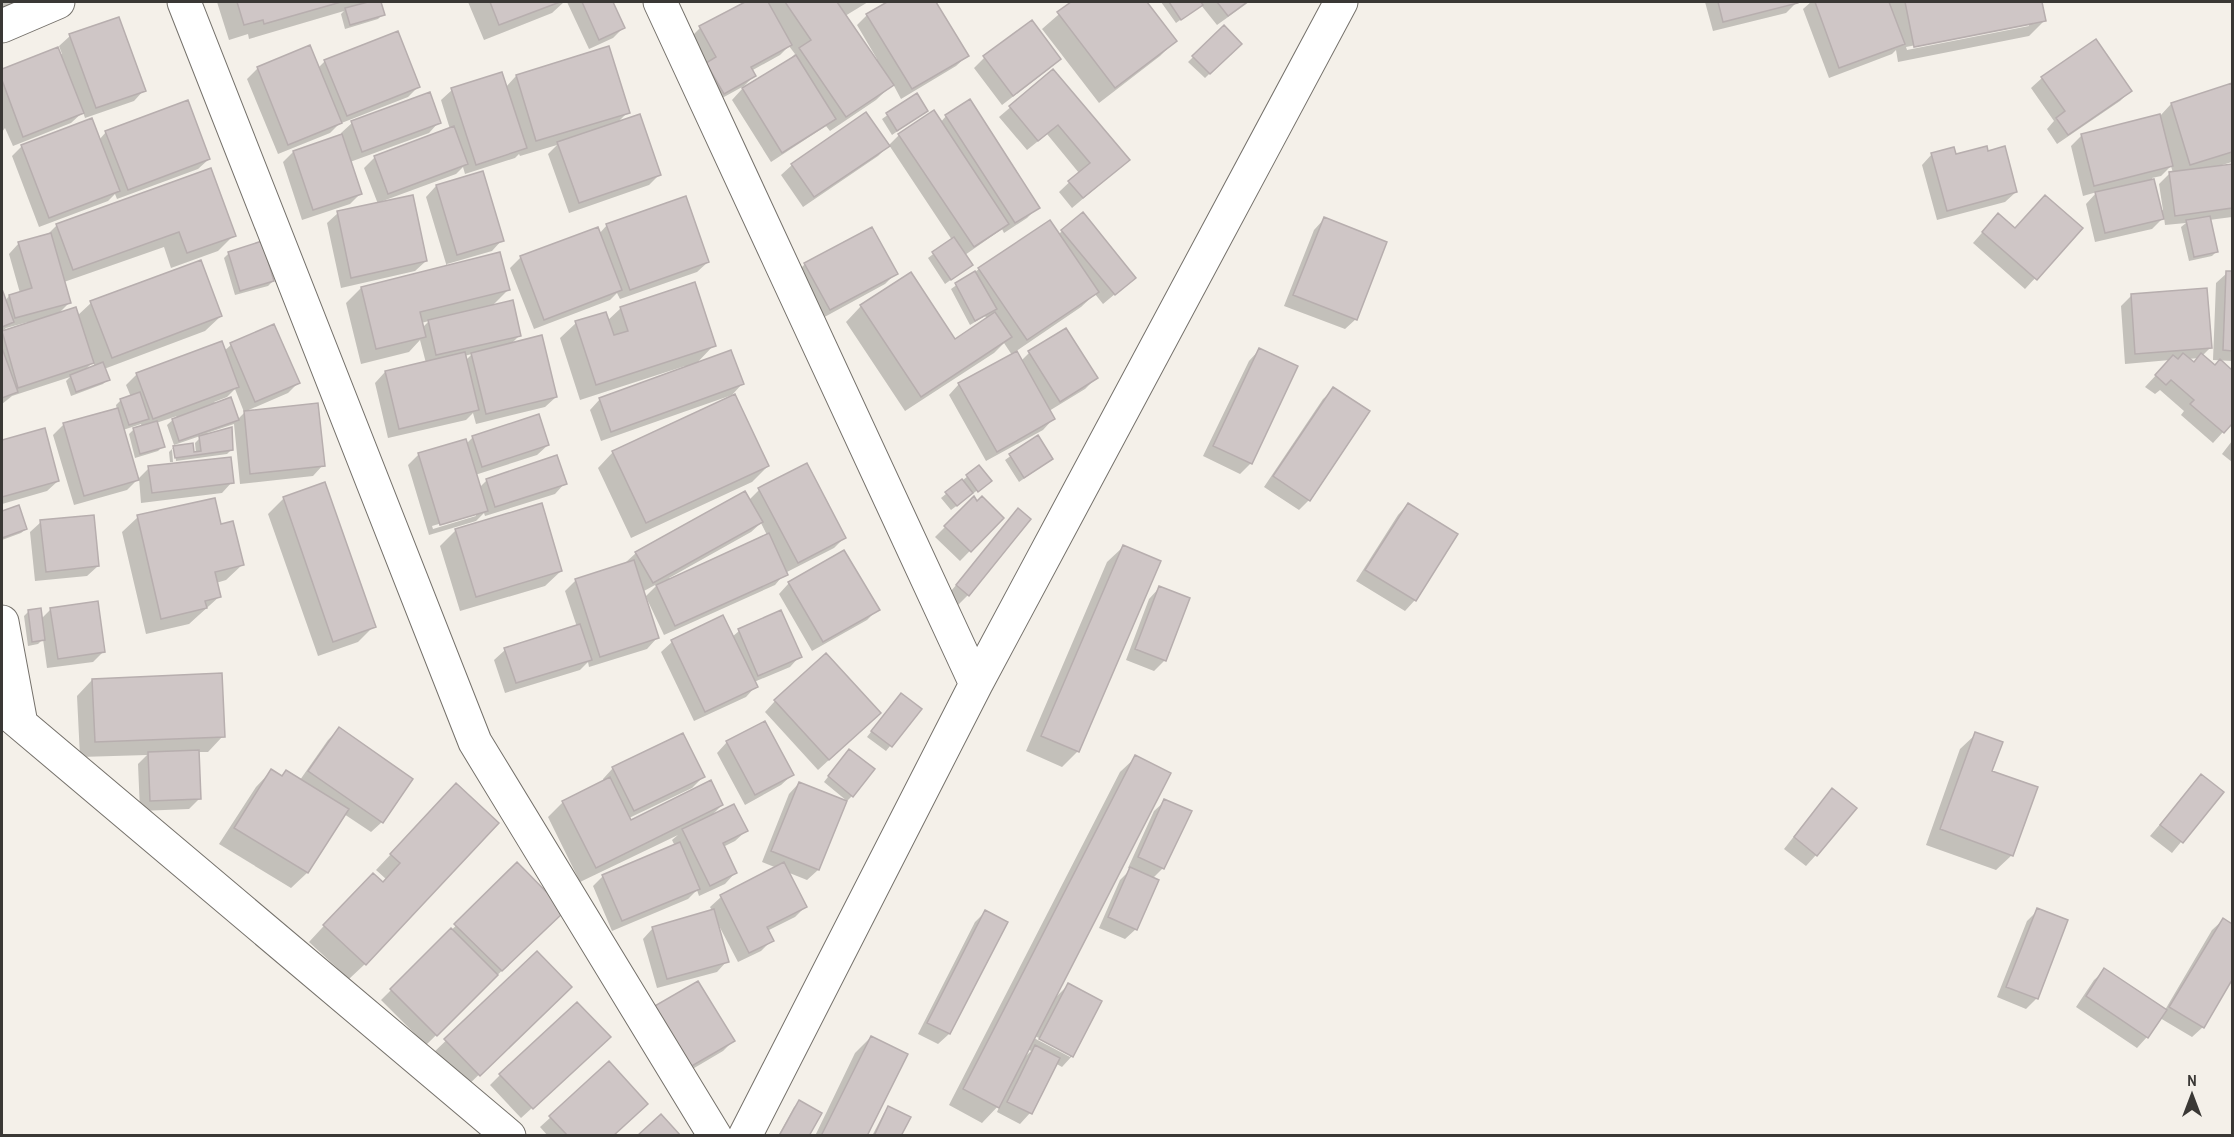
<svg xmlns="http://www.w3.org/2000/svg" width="2234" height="1137" font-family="'Archivo Narrow',sans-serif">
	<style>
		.shadow { fill: #0003; fill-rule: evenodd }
		.building { fill: #cfc6c6; stroke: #b7aeae; stroke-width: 1.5 }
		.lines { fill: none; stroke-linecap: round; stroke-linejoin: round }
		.street-casing { stroke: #75716b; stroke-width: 35 }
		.street { stroke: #fff; stroke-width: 33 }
	</style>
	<rect width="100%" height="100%" fill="#f4f0e9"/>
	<path class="shadow" d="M2,2H21L2,9Z
		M217,2H379L383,14L378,19L345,29L341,14L344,11L249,39L248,34L229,40Z
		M468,2H564L552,13L484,40Z
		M567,2H612L623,28L613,38L589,49Z
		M748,2H868L845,16L875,60L877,59L857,25L867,15L890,2H934L967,56L956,66L901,99L893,84L876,100L830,131L826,126L771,162L732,100L742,89L787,62L795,54L789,46L780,55L751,71L754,76L744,86L713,103L690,38L700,28Z
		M1073,2H1145L1175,41L1160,56L1099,103L1042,29Z
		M1161,2H1249L1217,25L1201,5L1176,23Z
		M1705,2H1796V3L1786,13L1713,31Z
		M1811,2H2041L2045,20L2029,36L1898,62L1896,50L1892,54L1829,78L1803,9ZM2029,23V26L1907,50L1906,47Z
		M1224,27L1240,44L1205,78L1188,62Z
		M70,36L144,90L134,101L85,118L83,112L71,123L13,146L5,128L2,132V71L57,49L60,55L62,54L59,46Z
		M984,58L1059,59L1049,69L1002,105L974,68Z
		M325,61L418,87L408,97L339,124L330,133L278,154L247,79L258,68H318Z
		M1053,71L1117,170L1072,208L1059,192L1079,173L1047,134L1027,150L999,117Z
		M516,76L628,112L617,123L659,175L649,185L569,213L548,154L557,145L520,156L519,154L515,158L465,174L463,167L456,174L380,202L426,261L415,271L341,288L327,223L338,213L378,204L364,168L375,157L450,129L441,100L452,90L506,87Z
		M2042,78L2130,91L2120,101L2057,144L2047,129L2054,121L2031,88Z
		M2232,85V162L2222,165L2223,167L2232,165V217L2209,220L2217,251L2212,256L2189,261L2181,227L2186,223L2165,225L2164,217L2152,229L2095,242L2086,204L2097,192L2083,196L2071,146L2082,135L2160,116L2171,104ZM2171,166L2173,173L2169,174L2159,184L2163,210L2160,211L2152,178L2161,176Z
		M916,95L926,111L892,135L882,119Z
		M946,116L1038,207L1027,218L1004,233L1002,229L965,255L966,269L945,284L928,258L952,240L889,145L899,135L940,123Z
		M439,122L429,133L350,162L361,193L350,204L302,220L283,162L293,152L342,136L341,133L352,123Z
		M106,132L209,159L198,169L117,199L115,194L108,201L39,227L12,156L22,146L99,140Z
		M888,146L878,156L803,207L781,175L792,165Z
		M1987,153L2016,192L2005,202L1937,220L1922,165L1932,154L1955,156Z
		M211,170L234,235L218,251L171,268L164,247L64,282L69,303L57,315L77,316L91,303L221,316L205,331L104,369L108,379L103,384L71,396L66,381L70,377L12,396L2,404V333L29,324L28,322L6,328L2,332V293L5,301L9,296L20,293L9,254L19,243L47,235L57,225ZM93,362L95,367L83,372Z
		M436,186L502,240L492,251L447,264L448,267L508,290L491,307L519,336L511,344L556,397L545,407L476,424L473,413L466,420L388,438L375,383L385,372L426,363L420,340L409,352L361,364L346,303L361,288L447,267L426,197ZM429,321L422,328L421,323ZM472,354L465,361L464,356Z
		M1324,219L1356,319L1345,329L1284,306L1314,230Z
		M607,225L708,262L697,272L620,299L617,293L610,300L534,329L510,268L521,257L599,234Z
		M1988,226L2014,229H2081L2025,289L1973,243Z
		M872,229L896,273L885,284L819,320L794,275L805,264Z
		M1062,231L1134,278L1103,304L1095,294L1081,307L1015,352L1021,361L1029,353L1066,330L1096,378L1085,389L1049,411L1053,419L1043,430L986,461L949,395L959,384L1012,355L1004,343L994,353L905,411L846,322L861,306L954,341L987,319L985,316L970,325L951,289L979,269L1058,235Z
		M229,253L273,281L268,286L235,295L224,258Z
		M2227,273H2232V361L2213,360L2216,283Z
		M2131,296L2211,347L2202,356L2214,366L2220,361L2232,372V422L2213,443L2181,415L2184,411L2160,390L2155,394L2145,387L2170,360L2125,364L2121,306ZM2199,358L2194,363L2188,359Z
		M621,308L714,345L695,365L742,384L732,395L601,441L590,410L600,399L686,368L685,366L580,400L560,338L576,323L607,321Z
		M274,326L298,383L288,393L244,412L235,389L227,397L214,402L237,420L244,413L323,465L313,476L240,484L234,424L207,433L208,436L232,449L227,454L176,461L175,449H172L173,462H170L169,452L174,447L196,453L195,443L203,435L174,445L167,425L177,416L156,423L163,446L158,451L135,458L129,434L134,429L142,427L141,424L123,430L137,480L127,490L74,505L53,435L64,424L117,410L116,405L121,400L131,397L126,385L137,374L224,351L231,345Z
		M1259,350L1251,463L1240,474L1203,456L1249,361Z
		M1334,389L1309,500L1299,510L1264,487L1323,399Z
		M44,430L58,481L47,491L2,504V441Z
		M473,437L548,445L537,455L475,475L479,488L487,480L565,483L555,494L485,516L484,513L476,521L429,535L408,465L419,454L466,444ZM476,513V516L433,529L432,526Z
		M1037,437L1052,459L1019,482L1005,460Z
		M2232,441V462L2222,454Z
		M613,452L768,466L752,482L631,538L598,468Z
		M979,467L987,483L951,510L941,498Z
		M149,468L232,482L222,493L141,503L139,478Z
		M759,490L844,538L834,548L785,573L775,585L664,635L646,597L644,598L657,638L647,649L589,667L588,662L580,670L505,693L494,660L505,650L577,627L565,591L576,580L625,563L636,553L749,500ZM761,523L767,535L670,580L669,578L751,532ZM657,584V585L644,598L642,592Z
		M284,498L374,626L358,642L318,656L268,514Z
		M973,499L1002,518L960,561L935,537Z
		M1408,504L1415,600L1405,611L1356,581L1398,515Z
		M18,507L26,529L21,533L2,540V513Z
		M1018,510L968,595L958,605L947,596Z
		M138,517L219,526L242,565L226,580L216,583L220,596L189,624L146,634L122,532Z
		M41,522L98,566L87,576L35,581L30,532Z
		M456,530L561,571L545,586L460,611L440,546Z
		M1123,547L1078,751L1062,767L1026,751L1107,562Z
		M789,583L878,609L867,620L812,651L779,594Z
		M1159,588L1165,660L1154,671L1126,660L1149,599Z
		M51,609L104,651L93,662L47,668L43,639L38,644L28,646L24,616L29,611L41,619Z
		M723,617L732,637L739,631L800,656L790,667L754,682L756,686L746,697L694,721L661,652L672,642Z
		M92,680L223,736L208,752H197L199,799L189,809L140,811L138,764L147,755L80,757L77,696Z
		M896,700L920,709L886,751L867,737Z
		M775,701L869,723L818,770L765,712Z
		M339,729L382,822L371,832L344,814L307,873L291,888L219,844L256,787L271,771L281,777L300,780L328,740Z
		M1976,734L1990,772L2012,855L1996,870L1926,845L1960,749Z
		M727,742L792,775L781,785L745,805L717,753Z
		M845,755L852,796L847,801L824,782Z
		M1136,757L1054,999L1068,985L1072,1056L1062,1067L1055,1063L1030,1113L1020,1124L997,1112L1001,1103L982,1123L949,1105L1120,772ZM1033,1035L1070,1054V1057L1032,1037ZM1028,1049L1031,1051L1023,1059Z
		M613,768L703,777L692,788L629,818L631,822L722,805L710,817L746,831L735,841L723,847L735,873L725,884L699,896L697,890L688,899L612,931L593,886L603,876L675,846L672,840L678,835L580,882L548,817L563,802L604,782L603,779Z
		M2201,776L2222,792L2172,853L2150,836Z
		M799,783L845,801L818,870L807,880L787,872L805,907L795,917L767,931L772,940L761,951L738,962L717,922L727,961L717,972L657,988L643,939L653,928L712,911L710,907L721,897L777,868L762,862L789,794Z
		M441,801L365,964L349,979L309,942L357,890L382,884L386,879L376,870Z
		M1165,801L1163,868L1152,879L1136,929L1125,939L1099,928L1120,880L1131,869L1128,868L1154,811Z
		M1822,801L1816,855L1806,866L1784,849Z
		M517,865L563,911L426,1045L381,1000Z
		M2038,910L2037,998L2026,1009L1997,997L2027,921Z
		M985,912L1006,922L949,1034L938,1044L918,1034L975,922Z
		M2223,920L2232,926V978L2203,1027L2192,1037L2160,1018L2147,1037L2137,1048L2076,1007L2094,980L2105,970L2165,1010L2212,930Z
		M537,953L570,987L463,1090L430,1056Z
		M644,1019L733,1041L723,1051L679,1077Z
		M871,1037L866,1136H815L855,1053Z
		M598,1048L521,1118L490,1085L500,1075Z
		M799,1102L808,1136H778L794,1107Z
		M888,1108L900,1136H872L884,1113Z
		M551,1117L612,1136H548L540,1127Z"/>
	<path class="building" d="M237,2H341L264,24L263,20L244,25Z
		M368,2H381L385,15L350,25L345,8Z
		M490,2H560L499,25Z
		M582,2H613L625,28L599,40Z
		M745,2H768L792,45L751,67L756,76L724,94L706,63L716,57L699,26Z
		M785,2H837L894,85L846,117L799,48L811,40Z
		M887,2H936L969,56L912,89L866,14Z
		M1071,2H1147L1177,41L1115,88L1057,12Z
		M1169,2H1201L1203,5L1181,20Z
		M1217,2H1247L1228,16Z
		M1718,2H1798V3L1723,22Z
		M1815,2H1889L1905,44L1839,68Z
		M1905,2H2042L2046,21L1914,47Z
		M119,17L146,91L96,108L69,34Z
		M1032,20L1061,59L1013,96L983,56Z
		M1224,25L1242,44L1210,74L1192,56Z
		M398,31L420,87L347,116L324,60Z
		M2096,39L2132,91L2068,135L2056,118L2065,111L2041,77Z
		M310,45L342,123L288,145L257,67Z
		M609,46L630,113L536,141L516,75Z
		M58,47L84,113L23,137L2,80V69Z
		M796,55L836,119L782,153L742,88Z
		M1053,69L1130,160L1083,198L1068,181L1090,163L1058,125L1038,141L1009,106Z
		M502,72L527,148L476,165L451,88Z
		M2232,83V152L2190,165L2171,103Z
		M430,92L441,123L362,152L351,121Z
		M917,93L928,111L897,131L886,113Z
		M970,99L1040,208L1015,223L945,115Z
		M188,100L210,159L128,190L105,131Z
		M934,110L1009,224L974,247L898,134Z
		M866,112L890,146L814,197L791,164Z
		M640,114L661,175L579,203L557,142Z
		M2160,114L2173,166L2094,186L2081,134Z
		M92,118L120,191L49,218L21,145Z
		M454,126L468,164L388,194L374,156Z
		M342,134L362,194L313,210L293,151Z
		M1987,146L1988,151L2005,146L2017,192L1947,211L1931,153L1954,147L1956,154Z
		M2232,164V208L2175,216L2169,172Z
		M211,168L236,236L187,253L179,232L73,270L56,224Z
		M483,171L504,241L457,255L436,185Z
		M2154,179L2164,219L2105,233L2095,192Z
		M413,195L427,261L351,278L337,211Z
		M2045,195L2083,228L2037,280L1982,232L1998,213L2015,228Z
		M686,196L709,262L630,290L606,224Z
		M1083,212L1136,278L1115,295L1061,230Z
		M2210,216L2218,252L2194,257L2186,220Z
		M1324,217L1387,242L1357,320L1293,295Z
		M1050,220L1099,292L1027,340L978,268Z
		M598,227L622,290L544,320L520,256Z
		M872,227L898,274L830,310L804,263Z
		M51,233L71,303L15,318L9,295L32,288L18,242Z
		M954,237L973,265L951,280L932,252Z
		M262,241L274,281L240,291L228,252Z
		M500,252L510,290L420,312L426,337L376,349L361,287Z
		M201,260L222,316L112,358L90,301Z
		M975,271L997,309L975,321L955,283Z
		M2226,271H2232V351L2223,350Z
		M911,272L955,339L995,312L1012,337L921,397L860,305Z
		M695,282L716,346L596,385L575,321L606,312L614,335L628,331L620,307Z
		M2207,288L2212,348L2135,354L2131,294Z
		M2,289L14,322L2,327Z
		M513,300L521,336L436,355L428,320Z
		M76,307L94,363L18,388L2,331Z
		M274,324L300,383L255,402L230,343Z
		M1066,328L1098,378L1060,402L1028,351Z
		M542,335L557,397L486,414L471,353Z
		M222,341L239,387L153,419L136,373Z
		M2,348L18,392L2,398Z
		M1259,348L1298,366L1252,464L1213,446Z
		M731,350L744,384L611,432L599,398Z
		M1017,351L1055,419L997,452L958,383Z
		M465,352L479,410L399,429L385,371Z
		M2183,353L2194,362L2201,353L2215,365L2220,359L2232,370V424L2224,433L2190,404L2194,400L2171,380L2166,385L2155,375L2173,355L2178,359Z
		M103,362L110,380L76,392L70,375Z
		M1333,387L1370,411L1310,501L1273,476Z
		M140,392L149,419L129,425L120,399Z
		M735,394L769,466L646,523L612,451Z
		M231,397L239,420L179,441L172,419Z
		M318,403L325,466L250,474L244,411Z
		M118,408L139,480L84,496L63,423Z
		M539,414L549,445L482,467L472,436Z
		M157,421L165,447L140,454L133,428Z
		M232,427L233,450L175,458L173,446L193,443L194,452L201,451L199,436Z
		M45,428L59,481L2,497V440Z
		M1038,435L1053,459L1024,478L1009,454Z
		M466,439L488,511L440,525L418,453Z
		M557,455L567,484L495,507L486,479Z
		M231,457L234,483L152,493L148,466Z
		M807,463L846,538L798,563L758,488Z
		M979,465L992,481L978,492L966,475Z
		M962,479L973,493L957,506L945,492Z
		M325,482L376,627L333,642L283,497Z
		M745,491L763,522L653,583L635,552Z
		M974,496L977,501L982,496L1004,518L971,552L944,526Z
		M215,498L221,524L233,521L244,565L215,572L221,597L205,601L207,608L161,619L137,515Z
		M542,503L562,571L476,597L455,529Z
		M1408,503L1458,534L1416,601L1365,570Z
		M19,505L27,529L2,538V511Z
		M1018,508L1031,519L969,596L956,585Z
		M94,515L99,566L46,572L40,520Z
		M769,533L788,575L675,626L656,585Z
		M1123,545L1161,561L1079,752L1041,736Z
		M844,550L880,610L823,642L788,582Z
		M634,560L659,638L600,657L575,579Z
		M1159,586L1190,598L1166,661L1135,649Z
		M98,601L105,652L58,659L50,608Z
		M41,608L45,640L32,642L28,610Z
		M781,610L802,657L758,676L738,629Z
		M723,615L758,687L705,712L671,640Z
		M580,624L592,660L516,683L504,648Z
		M826,653L881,713L829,760L774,700Z
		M222,673L225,737L95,742L92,679Z
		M901,693L922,709L892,747L871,731Z
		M765,721L794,775L755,795L726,741Z
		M339,727L413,779L383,823L308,771Z
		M1975,732L2003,742L1992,771L2038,787L2013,856L1940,829Z
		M683,733L705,777L634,811L612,767Z
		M849,749L875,769L853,797L828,776Z
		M199,750L201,799L150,801L148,752Z
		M1135,755L1171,773L999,1108L963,1089Z
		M271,769L282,776L286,770L349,809L308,873L234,828Z
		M2201,774L2224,792L2183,843L2160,825Z
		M610,777L631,820L711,780L723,805L596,868L562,801Z
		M799,782L847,801L819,870L771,851Z
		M456,783L499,823L366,965L323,925L373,873L383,882L400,863L390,854Z
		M1832,788L1857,808L1817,856L1794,837Z
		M1164,799L1192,811L1164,869L1138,857Z
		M734,804L748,831L723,843L737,873L710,886L682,829Z
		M680,842L700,889L622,921L602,875Z
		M517,862L565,911L502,971L454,924Z
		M784,862L807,907L767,927L774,941L749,953L720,895Z
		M1130,867L1159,880L1137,930L1108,917Z
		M2037,908L2068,920L2038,999L2006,987Z
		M714,909L729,962L667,979L652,927Z
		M985,910L1008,922L950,1034L927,1023Z
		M2223,918L2232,924V980L2204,1028L2169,1007Z
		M451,928L498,975L437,1036L390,989Z
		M537,951L572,987L480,1076L444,1039Z
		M2104,968L2167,1010L2148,1038L2086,996Z
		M698,981L735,1041L690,1067L653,1007Z
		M1068,983L1102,1001L1073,1057L1039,1039Z
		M577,1002L611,1037L533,1109L499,1074Z
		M871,1036L908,1054L867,1136H821Z
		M1035,1045L1060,1058L1032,1114L1007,1102Z
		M609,1061L648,1104L613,1136H568L549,1116Z
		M799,1100L822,1113L809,1136H779Z
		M888,1106L911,1117L901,1136H874Z
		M661,1114L681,1136H637Z"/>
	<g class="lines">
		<g class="street-casing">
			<path id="street" d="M184,2L475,742L715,1136
				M660,2L976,684
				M2,26L58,2
				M2,622L21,724
				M2,708L509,1136
				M745,1136L976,684L1341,2"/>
		</g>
		<use href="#street" class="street"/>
	</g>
	<rect width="2234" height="1137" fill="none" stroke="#3a3835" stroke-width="6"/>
	<g transform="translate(2192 1095)" stroke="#f4f0e9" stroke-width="4.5" paint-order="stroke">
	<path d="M0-4.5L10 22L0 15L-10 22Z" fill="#3a3835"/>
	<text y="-9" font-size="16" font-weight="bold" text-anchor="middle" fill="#3a3835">N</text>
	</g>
</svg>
